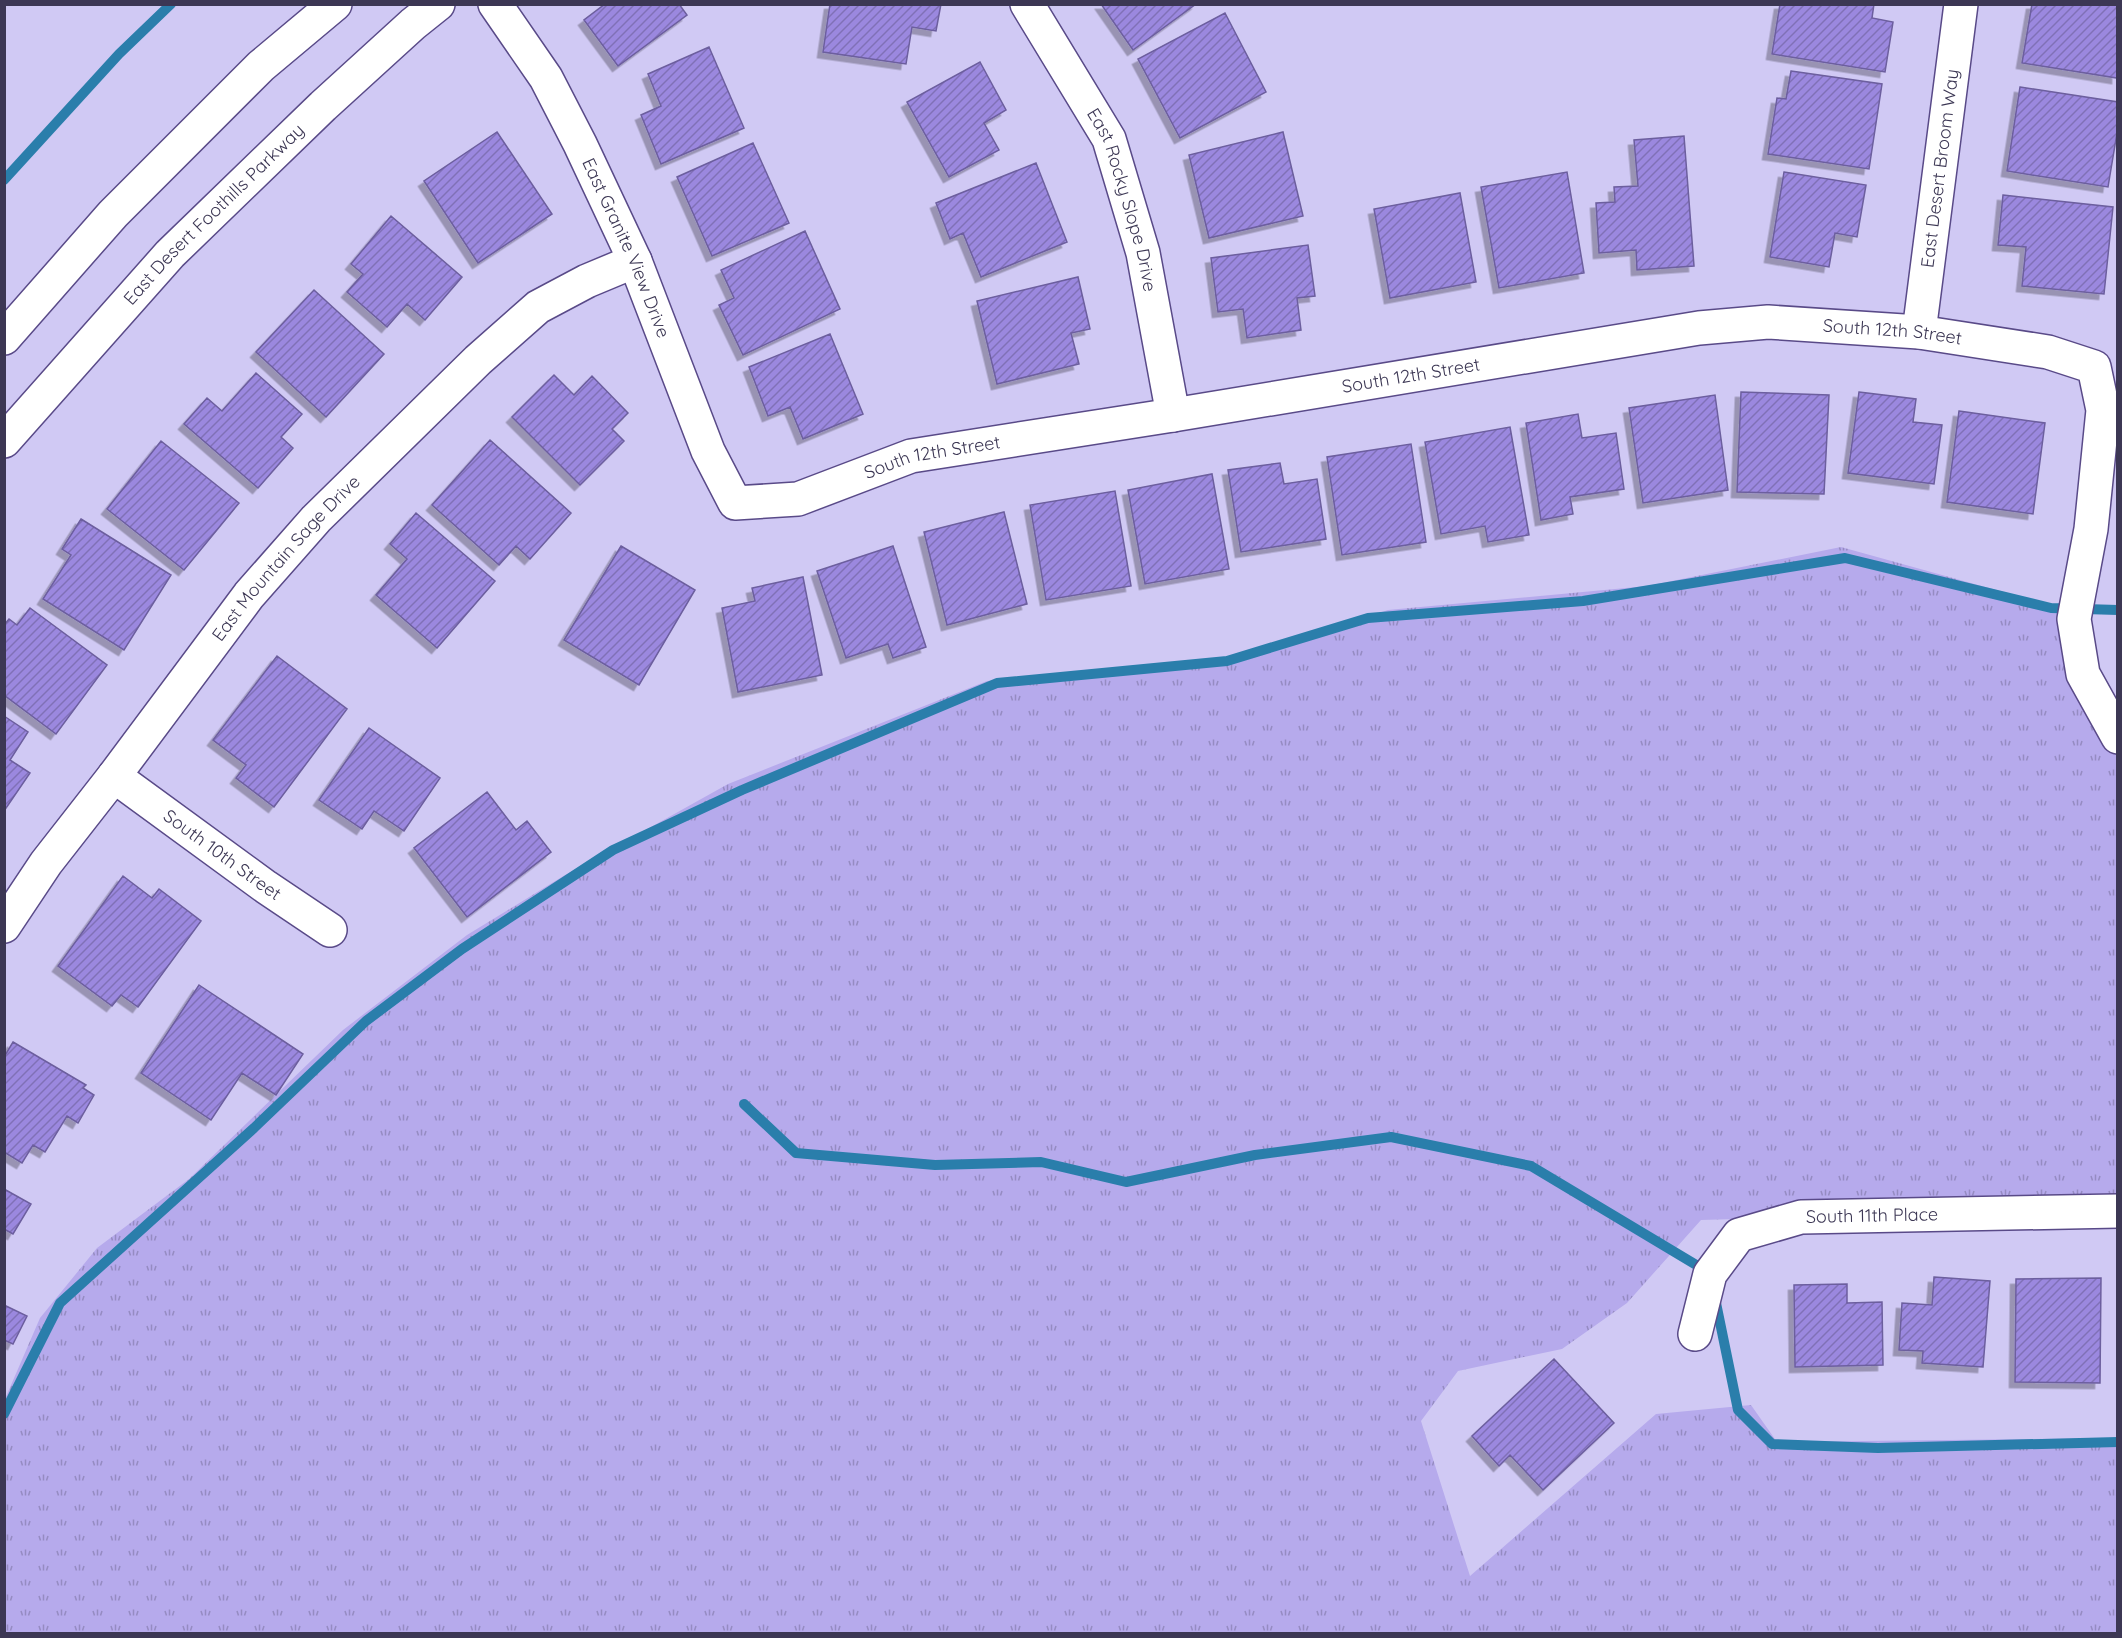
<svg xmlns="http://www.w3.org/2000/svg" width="2122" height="1638" font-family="Quicksand,sans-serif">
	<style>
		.grass { fill: url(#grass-tufts) }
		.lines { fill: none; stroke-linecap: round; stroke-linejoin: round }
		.stream { stroke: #2a7eab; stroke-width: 10 }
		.building { fill: url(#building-hatch); stroke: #6c5e9e; stroke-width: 1.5; filter: url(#shadow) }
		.minor-casing { stroke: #594a88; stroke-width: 36 }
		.minor { stroke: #fff; stroke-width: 33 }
		.labels { text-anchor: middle; stroke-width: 6; stroke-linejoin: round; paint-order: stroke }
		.street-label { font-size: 18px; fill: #3c3754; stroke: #ddd8f5 }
	</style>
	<defs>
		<pattern id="grass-tufts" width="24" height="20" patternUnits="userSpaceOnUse" patternTransform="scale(1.5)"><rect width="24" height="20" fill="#b6aaec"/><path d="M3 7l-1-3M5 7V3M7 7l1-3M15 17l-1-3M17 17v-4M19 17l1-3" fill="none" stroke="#958bc2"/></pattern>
		<pattern id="building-hatch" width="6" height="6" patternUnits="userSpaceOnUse" patternTransform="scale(1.5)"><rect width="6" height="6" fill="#9b88df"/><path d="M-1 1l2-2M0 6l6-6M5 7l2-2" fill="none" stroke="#8070b7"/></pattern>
		<filter id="shadow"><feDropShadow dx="-5.5" dy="5.5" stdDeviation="0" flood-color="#0004"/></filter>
	</defs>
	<rect width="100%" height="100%" fill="#d0c9f4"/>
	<path class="grass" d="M1841,547L2025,598L2074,619L2117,737V1211L1801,1217L1701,1220L1627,1303L1562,1349L1458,1371L1421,1421L1470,1576L1656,1414L1751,1405L1777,1442L2117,1438V1633L5,1634V1399L40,1318L97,1248L189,1179L343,1030L467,935L565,875L728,784L987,681L1252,655L1388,610L1647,586Z"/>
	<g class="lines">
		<path class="stream" d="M4,180L119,54L171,4
			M744,1104L796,1153L935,1165L1041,1162L1126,1182L1255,1155L1391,1137L1531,1166L1708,1272
			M1715,1298L1738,1410L1772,1444L1878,1448L2118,1442
			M4,1414L60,1303L254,1128L366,1021L462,949L613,850L742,790L997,683L1227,661L1368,618L1583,601L1845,558L2051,608L2118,610"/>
	</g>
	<path class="building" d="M605,4H679L687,15L618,66L584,20Z
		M830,4H941L936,31L912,27L906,64L823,52Z
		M1101,4H1196L1133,50Z
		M1780,4H1874L1872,18L1893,22L1885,72L1772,54Z
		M2032,4H2118L2117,78L2022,63Z
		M1225,13L1266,92L1180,138L1138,59Z
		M709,47L744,128L661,164L641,115L661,106L648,74Z
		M980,62L1006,110L984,123L999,150L949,177L907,102Z
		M1791,71L1882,84L1869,169L1768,154L1777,98L1786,99Z
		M2020,87L2118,102V127L2108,187L2007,171Z
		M497,132L552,214L478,263L424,181Z
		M1283,132L1303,216L1209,238L1189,155Z
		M1684,136L1694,266L1637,270L1636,250L1599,253L1596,203L1615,202L1614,187L1638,186L1634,140Z
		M753,143L789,223L712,256L677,177Z
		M1036,163L1067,242L981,277L963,233L950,239L936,203Z
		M1567,172L1584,273L1499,288L1481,187Z
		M1784,172L1866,185L1857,237L1835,233L1829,267L1770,257Z
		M1460,193L1476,282L1390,298L1374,209Z
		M2003,195L2113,207L2104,294L2022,286L2026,247L1998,245Z
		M391,216L462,277L425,320L407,304L387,327L347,292L363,274L351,264Z
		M805,231L840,309L743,355L719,305L734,298L721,270Z
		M1308,245L1315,296L1297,298L1301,330L1247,338L1243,309L1218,312L1211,258Z
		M1078,277L1090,329L1071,333L1079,364L997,384L977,301Z
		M314,290L384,354L326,417L256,352Z
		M830,334L863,414L803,439L790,407L768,416L749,367Z
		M256,373L302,414L281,437L293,448L258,488L184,424L207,398L222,411Z
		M554,375L574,395L592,376L628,413L612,429L624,441L580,485L512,417Z
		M1741,392L1829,395L1824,494L1737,492Z
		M1859,392L1916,399L1913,422L1942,425L1934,484L1848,473Z
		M1715,395L1728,490L1643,503L1629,408Z
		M1959,411L2045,423L2033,514L1947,502Z
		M1578,414L1582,438L1616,433L1624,489L1570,497L1573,514L1541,520L1526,423Z
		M1510,427L1529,535L1488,542L1485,526L1441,534L1425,442Z
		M490,440L571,513L530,559L516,546L499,565L432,505Z
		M161,441L239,503L184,570L107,509Z
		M1411,444L1426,542L1342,555L1327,457Z
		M1280,463L1284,484L1317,479L1326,539L1241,552L1228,470Z
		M1212,474L1229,569L1145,584L1128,490Z
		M1115,491L1131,586L1046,600L1030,505Z
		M1004,512L1027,604L947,625L924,532Z
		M416,513L495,581L437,648L376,595L407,559L390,544Z
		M81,519L171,575L124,650L43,599L71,555L62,549Z
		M621,546L695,590L639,685L564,640Z
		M893,546L926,647L893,658L888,644L846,658L817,571Z
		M803,577L822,675L738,692L722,608L755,601L752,588Z
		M30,608L107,665L56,734L4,695V625L9,619L17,625Z
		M277,656L347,709L274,807L236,778L246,765L213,740Z
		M4,716L28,732L10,760L30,773L4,811Z
		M369,728L440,778L404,831L374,811L362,829L319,800Z
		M487,792L516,830L527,821L551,852L467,917L414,848Z
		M123,876L152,898L159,889L201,921L138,1007L121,995L112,1006L58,966Z
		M199,985L303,1054L276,1095L242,1073L211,1120L141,1073Z
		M13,1042L86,1085L83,1088L94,1095L78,1123L67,1116L45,1152L33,1145L22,1163L4,1152V1057Z
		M4,1189L31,1204L13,1234L4,1229Z
		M1934,1277L1990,1281L1983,1367L1922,1363L1923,1351L1899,1350L1902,1303L1932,1305Z
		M2101,1278L2100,1383L2015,1382L2016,1279Z
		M1847,1284V1303L1882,1302L1883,1365L1795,1367L1794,1285Z
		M4,1305L27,1316L13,1344L4,1340Z
		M1554,1359L1614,1423L1543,1490L1510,1455L1499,1466L1472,1436Z"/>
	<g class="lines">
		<g class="minor-casing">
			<g id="minor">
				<path id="s1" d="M495,4L546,78L580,144L635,261L708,451L735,503L798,499L911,456L1173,415L1699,328L1768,322L1919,332L2048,352L2094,367L2103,410L2091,529L2074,619L2083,674L2118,737"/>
				<path id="s2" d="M1027,4L1109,139L1143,253L1173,415"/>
				<path id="s3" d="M1919,332L1961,4"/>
				<path d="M4,338L113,214L261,66L335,4"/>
				<path id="s4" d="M4,441L170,254L323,106L413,24L438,4"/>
				<path id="s5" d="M114,776L266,887L330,930"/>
				<path id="s6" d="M4,926L46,863L114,776L249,595L316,519L478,360L538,307L587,281L635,261"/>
				<path id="s7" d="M1695,1334L1710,1274L1739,1235L1801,1217L2118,1211"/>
			</g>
		</g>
		<use href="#minor" class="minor"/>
	</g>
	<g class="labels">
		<g class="street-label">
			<text dy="6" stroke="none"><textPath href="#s3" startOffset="165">East Desert Broom Way</textPath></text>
			<text dy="6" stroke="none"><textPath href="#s2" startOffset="220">East Rocky Slope Drive</textPath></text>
			<text dy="6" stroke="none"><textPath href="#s4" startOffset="309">East Desert Foothills Parkway</textPath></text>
			<text dy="6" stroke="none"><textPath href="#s1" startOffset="278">East Granite View Drive</textPath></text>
			<text dy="6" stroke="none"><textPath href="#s1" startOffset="1732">South 12th Street</textPath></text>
			<text dy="6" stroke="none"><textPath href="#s1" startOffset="1246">South 12th Street</textPath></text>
			<text dy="6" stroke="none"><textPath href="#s1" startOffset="760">South 12th Street</textPath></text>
			<text dy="6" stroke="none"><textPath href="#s6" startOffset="464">East Mountain Sage Drive</textPath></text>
			<text dy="6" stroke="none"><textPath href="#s5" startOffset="134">South 10th Street</textPath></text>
			<text dy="6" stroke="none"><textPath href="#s7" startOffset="246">South 11th Place</textPath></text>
		</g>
	</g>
	<rect width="2122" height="1638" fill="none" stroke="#3c3754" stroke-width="12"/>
</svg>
